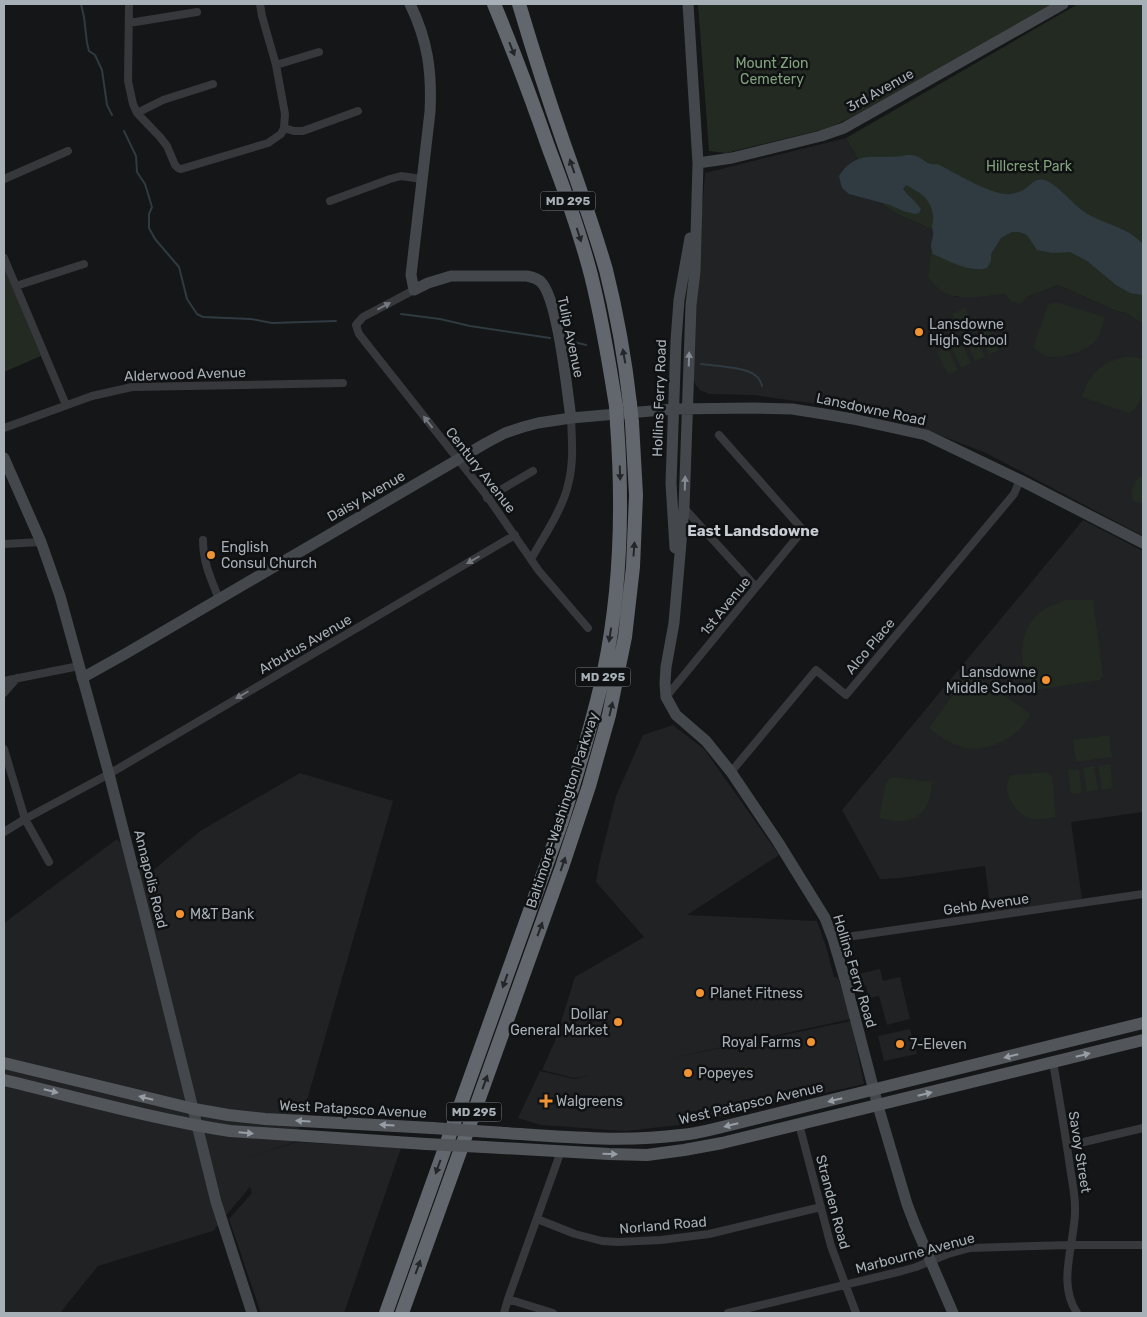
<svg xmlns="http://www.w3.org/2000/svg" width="1147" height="1317" font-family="Rubik,sans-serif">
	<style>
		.built { fill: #212224 }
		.green { fill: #222a22 }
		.water { fill: #2f3b40 }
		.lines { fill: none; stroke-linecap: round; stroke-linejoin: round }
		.stream { stroke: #2f3b40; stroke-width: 2 }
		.street { stroke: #36383c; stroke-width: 8 }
		.secondary { stroke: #44484c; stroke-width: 11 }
		.primary { stroke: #52565b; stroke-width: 12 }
		.highway { stroke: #62676d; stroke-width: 14 }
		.primary-bridge { stroke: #52565b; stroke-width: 12 }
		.highway-bridge { stroke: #62676d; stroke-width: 14 }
		.oneway { fill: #242629 }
		.oneway2 { fill: #747980 }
		.oneway3 { fill: #848b92 }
		.oneway4 { fill: #969da5 }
		.poi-dot { fill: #f19233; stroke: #101112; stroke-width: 2 }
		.labels { text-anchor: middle; stroke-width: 5; stroke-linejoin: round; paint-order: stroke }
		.shield { fill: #101112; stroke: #7a8086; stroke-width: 1 }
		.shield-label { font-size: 12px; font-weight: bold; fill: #a7afb7 }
		.park-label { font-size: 14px; fill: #82a27e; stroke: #101112 }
		.street-label { font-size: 14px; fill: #a7afb7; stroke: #101112 }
		.poi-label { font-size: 14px; fill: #a7afb7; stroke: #101112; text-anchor: start }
		.neighbourhood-label { font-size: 15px; font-weight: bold; fill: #c8cdd3; stroke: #101112 }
	</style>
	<rect width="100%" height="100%" fill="#151617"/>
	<path class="built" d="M846,138L884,206L899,215L934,230L955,297H973L1005,294L1010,301L1027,297L1058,285L1116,311L1126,313L1143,324V536L986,453L932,432L889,419L854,410L825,405L753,395L709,394L700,390L695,384L693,378L695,304L705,173Z
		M1083,520L1143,551V812L1071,822L1082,899L991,912L985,866L900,878L880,879L842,810Z
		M673,725L704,749L779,855L687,915L817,921L827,950L834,977L838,978L851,1019L667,1059L851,1021L864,1084L688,1124L626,1131L541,1125L518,1118L540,1071L574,1079L591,1075L574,1078L542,1070L555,1041L575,977L644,937L596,882L599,864L616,796L643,735Z
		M300,773L393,801L295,1142L242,1159L297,1142L401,1148L344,1313H261L229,1219L252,1193L250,1187L213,1231L98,1266L60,1313H4V923L117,839L149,874L200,831Z
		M880,969L883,981L900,977L910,1019L887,1025L879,996L869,998L866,986L861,987L858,974Z
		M910,1029L917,1054L884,1061L878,1036Z"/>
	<path class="green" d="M698,4H1053L850,118L833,126L821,130L726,153L709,151Z
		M1078,4H1143V324L1126,313L1116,311L1058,285L1027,297L1021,304L1010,301L1005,294C983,296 957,303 939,289C935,286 931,281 928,277L934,230L899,215L884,206L846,138Z
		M4,268L41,356L4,372Z
		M1055,302L1105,317C1103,324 1101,332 1097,339C1088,351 1061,360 1046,356C1042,354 1037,350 1033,348L1048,305Z
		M965,308L974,328L961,334L952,314Z
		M989,328L999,350L989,355L979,333Z
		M975,335L985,357L975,361L965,339Z
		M961,341L971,363L961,368L951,346Z
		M947,347L958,370L948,374L937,352Z
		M1124,357H1134L1143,359C1143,376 1147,404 1129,413L1082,397C1090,373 1099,364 1124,357Z
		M1143,475V504L1133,501C1130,489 1133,481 1143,475Z
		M1066,600H1093L1103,676L1099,680L1030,691C1021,666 1016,634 1038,614C1045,607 1057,604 1066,600Z
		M975,676L1031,714C1026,722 1020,730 1013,735C999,745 979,752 962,747C949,743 939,736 929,728L966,677Z
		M1109,735L1112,757L1076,762L1073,740Z
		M1110,764L1113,788L1102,790L1098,766Z
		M1094,766L1098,790L1087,792L1083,768Z
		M1079,769L1082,793L1071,794L1068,770Z
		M1047,772L1052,776L1056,817C1049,818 1040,820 1032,819C1019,816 1007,800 1007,787C1007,783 1009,779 1010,775Z
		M892,777L932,782C930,817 912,827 879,818L886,782Z"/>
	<path class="water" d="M907,155C910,155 914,155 916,156C924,159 928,166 937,164C955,172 993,197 1011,194C1015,193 1021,192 1025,189C1032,184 1035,178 1044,180C1055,182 1073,204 1083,211C1103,225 1125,225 1143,244V295L1130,293L1116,285L1087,261L1070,252L1053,253L1037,250L1027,235L1019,232H1012L1001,238L991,254V261L987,268C971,273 948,261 933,254C929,243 932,244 933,235C934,234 932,228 932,227C932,223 934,219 933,215C931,198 919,192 906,185L903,189C909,197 916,201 921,209L919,213L915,214L903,211L890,205L849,194L843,189L841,185L839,176C857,147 879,161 907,155Z"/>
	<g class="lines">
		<path class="stream" d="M81,4L84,17L87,43L89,51L95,55L102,70L107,105L112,115
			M124,131L136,156L137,172L145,184L152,207L149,214V228L155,239L179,267L187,299L197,314L203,317L251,319L272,323L336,321
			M401,314L440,319L470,326L550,338
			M570,341L586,345
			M701,364C715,366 747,367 756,376C759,378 761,382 762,386"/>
		<path class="street" d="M129,4L128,81L133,104L137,113L160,137L167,146L175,165L178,168L181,169L268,143L281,134L284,128L285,114L276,65L262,16L260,4
			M129,23L197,12
			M276,65L319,52
			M137,113L163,100L213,84
			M284,128L294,131H303L358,111
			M4,179L68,151
			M330,201L390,179L401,176L422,179
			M4,258L66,405
			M16,286L84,264
			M414,290L363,317L356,325L359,334L487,496L539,571L588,628
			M4,428L92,396L132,387L343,383
			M487,498L533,471
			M684,508L756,587
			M203,540C203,563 211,579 219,599
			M4,544L41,542
			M531,559C543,538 563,508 568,485C574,463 572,441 571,418
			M4,681L79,666
			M4,693L17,678
			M666,697L803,530L719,435
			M4,749L25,819L49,862
			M731,772L816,670L846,695L1014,494L1020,480
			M4,832L25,819L109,774L515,535
			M833,939L1143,894
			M1053,1062C1059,1097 1065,1132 1070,1167C1073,1186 1077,1205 1074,1224C1071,1254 1059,1286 1077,1313
			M799,1124L831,1246L856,1313
			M1067,1146L1143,1128
			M537,1219L575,1234L602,1241L618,1242L661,1240L709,1234L821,1207
			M508,1299L553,1313
			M504,1313L508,1299L561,1151
			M728,1313L902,1271L916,1267L948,1254L970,1248L1070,1245H1143"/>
		<path class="secondary" d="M410,4C428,41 432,72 430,112L411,275L414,290L428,283L451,276H527C532,277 537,278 541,282C558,299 567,391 571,418
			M688,4L698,163L695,271L691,305L684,508L674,623L666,667L665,683L666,697L676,715L706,741L731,772L778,842L825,918L833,939L846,983L878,1106L907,1204L915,1225L953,1313
			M698,163L732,158L821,136L844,128L1063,4
			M4,458L41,542L60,596L109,774L153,947L216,1202L252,1313
			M675,548L671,483L676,341L679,300L690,238
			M82,678L125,654L486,443L505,433L523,427L538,423L571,418L674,409L753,408L792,409L824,414L853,419L926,435L1020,480L1143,543"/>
		<path class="primary" d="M4,1063L194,1109L228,1115L265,1119L432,1128
			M4,1080C79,1098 153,1119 230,1131L426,1144
			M490,1132C553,1136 618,1143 681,1135C693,1134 706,1131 718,1128L1143,1023
			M484,1147L609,1154L647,1155L684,1150L722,1143L1143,1040"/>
		<path class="highway" d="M494,4C514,52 532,100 549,149C565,191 580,233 591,275C602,319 609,362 616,406
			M519,4C533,51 548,98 564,144C579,186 594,228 606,270C617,314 625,359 630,404
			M386,1313L561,824C577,774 593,723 604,671C621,590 623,506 617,424
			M402,1313L562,867L589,786L609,715L625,637L633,567L636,495L632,423"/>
		<path class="primary-bridge" d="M432,1128L490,1132
			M426,1144L484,1147"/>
		<path class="highway-bridge" d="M630,404L632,423
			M616,406L617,424"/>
	</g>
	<defs><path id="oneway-solid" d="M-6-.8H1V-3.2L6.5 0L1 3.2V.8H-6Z" transform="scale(1.25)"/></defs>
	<g class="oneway">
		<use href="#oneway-solid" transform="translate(512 49) rotate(68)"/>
		<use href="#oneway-solid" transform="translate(572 166) rotate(-109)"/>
		<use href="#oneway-solid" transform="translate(579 235) rotate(72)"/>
		<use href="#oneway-solid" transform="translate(624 356) rotate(-100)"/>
		<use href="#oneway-solid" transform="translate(620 473) rotate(88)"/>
		<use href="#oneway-solid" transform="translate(634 549) rotate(-86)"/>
		<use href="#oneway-solid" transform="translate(610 635) rotate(99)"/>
		<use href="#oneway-solid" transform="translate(611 709) rotate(-77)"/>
		<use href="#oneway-solid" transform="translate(563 864) rotate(-71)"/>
		<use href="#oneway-solid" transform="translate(540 929) rotate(-70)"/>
		<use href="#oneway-solid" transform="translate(505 981) rotate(110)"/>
		<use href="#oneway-solid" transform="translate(485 1082) rotate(-70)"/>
		<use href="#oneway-solid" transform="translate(438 1167) rotate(110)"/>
		<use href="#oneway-solid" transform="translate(418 1267) rotate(-70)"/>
	</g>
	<g class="oneway2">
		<use href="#oneway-solid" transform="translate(384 306) rotate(-28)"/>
		<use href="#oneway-solid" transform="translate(428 422) rotate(-128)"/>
		<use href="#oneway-solid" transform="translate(473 560) rotate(150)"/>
		<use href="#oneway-solid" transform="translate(242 695) rotate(150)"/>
	</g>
	<g class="oneway3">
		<use href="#oneway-solid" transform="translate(689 359) rotate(-88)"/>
		<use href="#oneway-solid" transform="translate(685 483) rotate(-88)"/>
	</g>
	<g class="oneway4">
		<use href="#oneway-solid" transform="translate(1083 1055) rotate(-14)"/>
		<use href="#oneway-solid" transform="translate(1011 1056) rotate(166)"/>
		<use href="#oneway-solid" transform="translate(51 1091) rotate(14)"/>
		<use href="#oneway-solid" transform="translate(925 1094) rotate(-14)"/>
		<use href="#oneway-solid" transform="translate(146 1098) rotate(-166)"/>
		<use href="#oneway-solid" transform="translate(835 1100) rotate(166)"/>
		<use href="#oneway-solid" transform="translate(303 1121) rotate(-177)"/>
		<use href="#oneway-solid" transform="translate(387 1125) rotate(-177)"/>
		<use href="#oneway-solid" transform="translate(731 1125) rotate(166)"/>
		<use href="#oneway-solid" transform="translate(246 1133) rotate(5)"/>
		<use href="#oneway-solid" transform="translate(610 1154) rotate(2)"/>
	</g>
	<g class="poi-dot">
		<circle cx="919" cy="332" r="5"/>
		<circle cx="211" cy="555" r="5"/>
		<circle cx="1046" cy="680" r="5"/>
		<circle cx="180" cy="914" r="5"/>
		<circle cx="700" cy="993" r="5"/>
		<circle cx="618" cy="1022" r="5"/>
		<circle cx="811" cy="1042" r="5"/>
		<circle cx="900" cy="1044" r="5"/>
		<circle cx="688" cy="1073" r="5"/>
		<path d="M543.5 1093.5h5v5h5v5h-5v5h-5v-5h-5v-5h5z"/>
	</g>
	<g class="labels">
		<g class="shield">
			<rect x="540.5" y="191.5" width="55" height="19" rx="4"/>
			<rect x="575.5" y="667.5" width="55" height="19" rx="4"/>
			<rect x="446.5" y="1102.5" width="55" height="19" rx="4"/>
		</g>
		<g class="shield-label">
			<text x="568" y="205">MD 295</text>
			<text x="603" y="681">MD 295</text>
			<text x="474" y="1116">MD 295</text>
		</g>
		<g class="park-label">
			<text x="772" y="68">Mount Zion<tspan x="772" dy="16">Cemetery</tspan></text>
			<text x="1029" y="171">Hillcrest Park</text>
		</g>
		<g class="street-label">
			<text transform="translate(880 90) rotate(-29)" y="5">3rd Avenue</text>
			<text transform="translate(571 337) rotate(78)" y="5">Tulip Avenue</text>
			<text transform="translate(185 374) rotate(-2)" y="5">Alderwood Avenue</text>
			<text transform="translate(659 398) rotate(-88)" y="5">Hollins Ferry Road</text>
			<text transform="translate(871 409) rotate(12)" y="5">Lansdowne Road</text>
			<text transform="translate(481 470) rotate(52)" y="5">Century Avenue</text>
			<text transform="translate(366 496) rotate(-30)" y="5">Daisy Avenue</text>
			<text transform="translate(725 606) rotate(-51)" y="5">1st Avenue</text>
			<text transform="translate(305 644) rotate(-30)" y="5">Arbutus Avenue</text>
			<text transform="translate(870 646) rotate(-50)" y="5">Alco Place</text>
			<text transform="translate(562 810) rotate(-72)" y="5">Baltimore-Washington Parkway</text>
			<text transform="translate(151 879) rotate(76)" y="5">Annapolis Road</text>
			<text transform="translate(986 904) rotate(-8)" y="5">Gehb Avenue</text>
			<text transform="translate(855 971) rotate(73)" y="5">Hollins Ferry Road</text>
			<text transform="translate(751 1103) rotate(-13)" y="5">West Patapsco Avenue</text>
			<text transform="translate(353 1109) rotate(3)" y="5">West Patapsco Avenue</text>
			<text transform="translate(1080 1152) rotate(81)" y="5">Savoy Street</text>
			<text transform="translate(833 1202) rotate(75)" y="5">Stranden Road</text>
			<text transform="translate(663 1225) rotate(-5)" y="5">Norland Road</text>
			<text transform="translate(915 1253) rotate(-15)" y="5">Marbourne Avenue</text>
		</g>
		<g class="poi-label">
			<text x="929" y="329">Lansdowne<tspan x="929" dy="16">High School</tspan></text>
			<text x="221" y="552">English<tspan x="221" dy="16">Consul Church</tspan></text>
			<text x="1036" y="677" text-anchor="end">Lansdowne<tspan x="1036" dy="16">Middle School</tspan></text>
			<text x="190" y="919">M&amp;T Bank</text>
			<text x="710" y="998">Planet Fitness</text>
			<text x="608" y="1019" text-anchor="end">Dollar<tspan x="608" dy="16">General Market</tspan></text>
			<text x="801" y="1047" text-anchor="end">Royal Farms</text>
			<text x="910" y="1049">7-Eleven</text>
			<text x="698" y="1078">Popeyes</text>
			<text x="556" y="1106">Walgreens</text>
		</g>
		<g class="neighbourhood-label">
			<text x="753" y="536">East Landsdowne</text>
		</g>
	</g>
	<rect width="1147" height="1317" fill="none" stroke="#a7afb7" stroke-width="10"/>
</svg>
